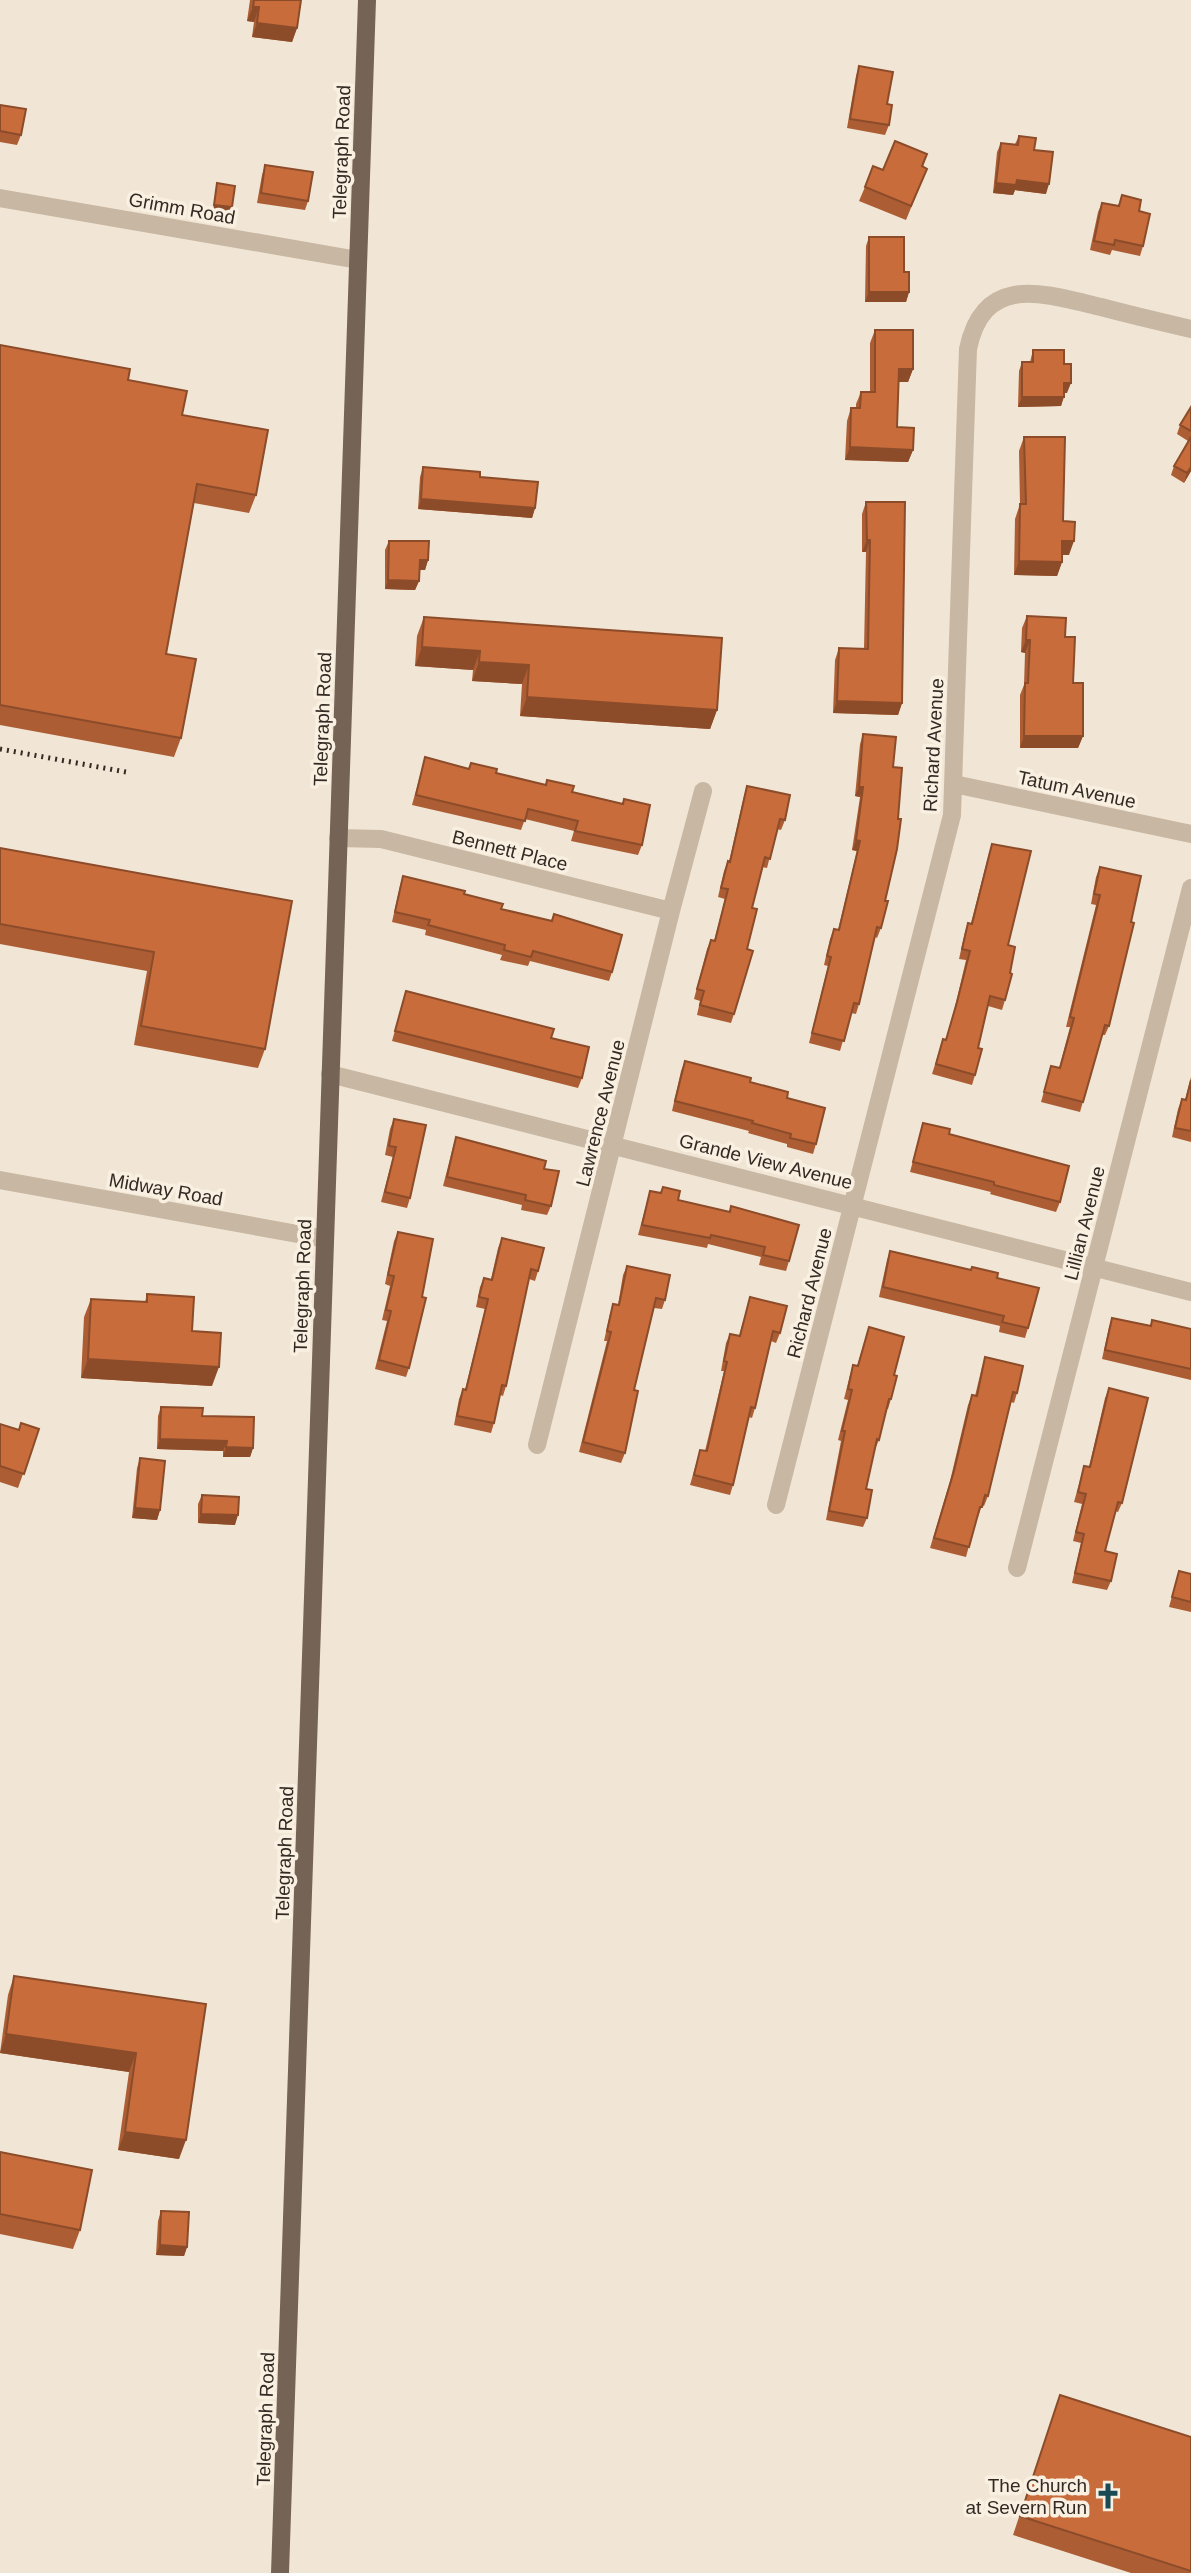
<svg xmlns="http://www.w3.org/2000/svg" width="1191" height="2573" font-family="Helvetica,sans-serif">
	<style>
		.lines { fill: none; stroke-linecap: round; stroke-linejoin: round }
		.street { stroke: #c8b7a2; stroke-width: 18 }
		.primary { stroke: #756355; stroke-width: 18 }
		.rail { stroke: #332a24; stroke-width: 5; stroke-dasharray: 2 5; stroke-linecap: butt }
		.wall { fill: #ac5d34 }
		.shaded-wall { fill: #8c4c2a }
		.building { fill: #c86c3c; stroke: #8c4c2a; stroke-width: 2 }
		.labels { text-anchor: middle; stroke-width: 7; stroke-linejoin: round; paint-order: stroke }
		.street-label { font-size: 19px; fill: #332a24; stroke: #f9f0e1 }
		.poi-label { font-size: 19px; fill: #332a24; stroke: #f9f0e1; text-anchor: end }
	</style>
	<rect width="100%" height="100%" fill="#f1e6d5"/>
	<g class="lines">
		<path class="street" d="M0,198L358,260
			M954,784L1191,834
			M338,838L381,839L671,911
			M330,1074L1191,1292
			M0,1180L325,1239
			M537,1445L671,911L703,791
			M776,1505L952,815L968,349C984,272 1045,294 1101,307C1131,315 1161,322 1191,329
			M1017,1568L1191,888"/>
		<path class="primary" d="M280,2573L367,0"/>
		<path class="rail" d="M0,749L126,772"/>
	</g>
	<path class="wall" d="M250,0H301L297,28L292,42L252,37L254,22L247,21Z
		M859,66L887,104L889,125L885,135L847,128L856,76Z
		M0,105L21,135L17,145L0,142Z
		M1019,136L1034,150L1046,194L1015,190L1013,195L993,193L997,152L1001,143L1015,144Z
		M927,154L923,167L927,169L906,220L859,201L865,187L883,170Z
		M265,165L308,201L305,210L257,203L262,175Z
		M1122,195L1139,211L1143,246L1140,256L1112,250L1110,255L1090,250L1098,212L1102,203L1118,206Z
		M869,237L904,272L909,292L906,302H865L866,246Z
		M875,330L913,369L908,382H899L897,427L913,450L908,462L845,460L847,421L851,408H856V404L861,392H870V343Z
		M0,345L128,380L182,415L256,495L249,513L194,503L166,654L181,738L174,757L0,725Z
		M1033,350L1064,364L1067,393H1064L1061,406L1018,407L1019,371L1022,362H1030Z
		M1191,407V471L1184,483L1171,475L1174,466L1188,441L1177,434L1180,425Z
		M1024,437L1063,521L1069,555H1062V562L1057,576L1014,575L1015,519L1020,504L1019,451Z
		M423,467L480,477L535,508L532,518L418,509L420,477Z
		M866,502L902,703L898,715L833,713L835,660L839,648L864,649L866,552H862V514Z
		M389,541L428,560L425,570H419V581L415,590L385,589V550Z
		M1027,616L1065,637L1083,736L1078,748H1020V695L1024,685L1025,653L1021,652L1022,628Z
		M424,617L717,710L710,729L520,716L522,684L472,681L473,670L415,666L417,636Z
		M863,734L893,767L885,901L881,928L877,938L875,937L859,1004L856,1014L851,1013L840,1051L809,1043L828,966L824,965L830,939L834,929L838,930L857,851L852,850L860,797L855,796L860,744Z
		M425,757L469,769L471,763L496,773L622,804L624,799L642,845L638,855L571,841L574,831L525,819L521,830L412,805Z
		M747,786L785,820L781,830L777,829L767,868L762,867L752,908L747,949L734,1014L731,1023L697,1015L700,1001L694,999L707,949L711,940L714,941L725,899L718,897L724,871L728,861L729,862L744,796Z
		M992,844L1008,945L1010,973L1005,1000L1002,1010L988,1006L978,1048L975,1075L972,1085L932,1074L943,1039H946L954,1011L966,960L959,959L965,932L968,923H971L989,853Z
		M0,848L292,901L265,1049L258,1068L134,1045L147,971L0,944Z
		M1100,867L1109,1026L1105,1035H1102L1080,1112L1041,1102L1051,1066L1059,1068L1070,1027H1066L1096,905L1091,904L1096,877Z
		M403,876L464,894L501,909L551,921L554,914L612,972L609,981L530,961L528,966L500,960L502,955L425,935L426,930L392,922L400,886Z
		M406,991L551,1038L582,1078L578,1088L392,1041Z
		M685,1061L750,1082L787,1098L816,1144L813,1154L787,1147V1144L748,1133L749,1131L672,1111L681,1071Z
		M1191,1077V1142L1172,1137L1178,1109L1182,1099L1185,1100Z
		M394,1119L410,1198L407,1208L381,1202L393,1157L385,1155L390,1129Z
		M923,1123L949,1134L1060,1202L1056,1212L990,1194L991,1192L910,1172Z
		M456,1137L544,1169L551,1206L547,1215L521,1210L522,1205L443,1186L453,1147Z
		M663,1187L678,1200L729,1212L731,1206L789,1261L786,1271L759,1265L761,1257L708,1244L707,1248L638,1235L650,1191L660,1193Z
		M398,1232L409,1368L406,1377L375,1369L387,1321L382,1320L390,1286L385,1284L394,1241Z
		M502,1238L538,1271L535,1281L529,1279L506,1386L503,1396L500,1395L494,1423L491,1433L454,1425L459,1399L463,1389L465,1390L485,1309L476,1307L480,1287L484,1278L491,1279L498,1248Z
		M890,1251L997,1278L1028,1328L1025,1338L999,1332L1000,1326L879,1297L887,1260Z
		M627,1266L665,1300L662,1309L654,1308L634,1390L625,1453L621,1463L579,1452L607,1341H604L610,1314L613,1304L618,1305L623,1275Z
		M147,1294L192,1331L212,1386L81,1378L84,1317L91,1299L145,1302Z
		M750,1297L780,1333L776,1343L771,1341L755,1408L752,1418L749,1417L733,1485L730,1495L690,1485L700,1450L705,1451L724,1371H721L726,1343L730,1334L739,1336Z
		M1112,1318L1150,1326L1152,1320L1191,1329V1380L1102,1359L1109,1327Z
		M869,1327L894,1375L891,1399L888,1409H887L879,1440L875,1449L866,1489L867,1518L863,1527L826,1520L841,1441L838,1440L848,1400L844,1399L850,1375L853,1365L857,1366Z
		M985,1357L1017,1393L1014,1403L1011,1402L988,1496L984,1506L982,1505L978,1517L977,1516L966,1557L930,1548L950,1481L968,1405L972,1395L975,1396L982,1367Z
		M1109,1388L1122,1503L1118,1512L1115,1511L1105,1551L1111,1581L1107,1590L1072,1583L1081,1543L1073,1541L1082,1504L1074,1502L1084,1466L1089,1467L1105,1398Z
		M161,1407L202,1416L253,1448L250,1457H223V1451L157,1449L158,1416Z
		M0,1424L19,1430L39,1429L18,1488L0,1482Z
		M140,1458L160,1510L157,1520L132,1518L137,1468Z
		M202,1495L235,1525L198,1523V1504Z
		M1179,1571L1191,1574V1612L1169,1607Z
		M14,1976L206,2004L179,2159L118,2150L129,2072L0,2053L8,1995Z
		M0,2152L80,2230L73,2249L0,2234Z
		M161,2211L187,2247L184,2256L156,2255L158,2221Z
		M1060,2395L1191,2437V2573H1131L1013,2535Z"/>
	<path class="shaded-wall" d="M253,7H259L254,22L247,21Z
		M257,23L297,28L292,42L252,37Z
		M1017,180L1049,184L1046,194L1015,190L1013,195L993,193L996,183Z
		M214,205L232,207L230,212L213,210Z
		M869,292H909L906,302H865Z
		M899,369H913L908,382H894Z
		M1064,383H1071L1067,393H1061Z
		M1022,397H1064L1061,406L1018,407Z
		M850,447L913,450L908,462L845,460Z
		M1191,467V471L1184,483L1187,473Z
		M421,499L535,508L532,518L418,509Z
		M867,540H870L866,552H862Z
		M1062,541H1074L1069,555H1057Z
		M420,560H428L425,570H416Z
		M1019,561L1062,562L1057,576L1014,575Z
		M388,580L419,581L415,590L385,589Z
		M1026,640H1030L1025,653L1021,652Z
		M422,647L480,651L473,670L415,666Z
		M479,662L529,665L522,684L472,681Z
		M527,697L717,710L710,729L520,716Z
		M837,701L902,703L898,715L833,713Z
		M1024,736H1083L1078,748H1020Z
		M859,787H863L860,797L855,796Z
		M856,840L860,841L857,851L852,850Z
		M88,1359L219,1367L212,1386L81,1378Z
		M160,1439L227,1441L223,1451L157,1449Z
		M226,1447L253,1448L250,1457H223Z
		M135,1508L160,1510L157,1520L132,1518Z
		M201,1514L238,1515L235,1525L198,1523Z
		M6,2034L136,2053L129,2072L0,2053Z
		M125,2132L186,2140L179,2159L118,2150Z
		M160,2245L187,2247L184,2256L156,2255Z"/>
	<path class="building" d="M254,0H301L297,28L257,23L259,7H253Z
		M859,66L893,72L887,104L892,105L889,125L850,119Z
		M0,105L26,109L21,135L0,131Z
		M1019,136L1036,138L1034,150L1053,152L1049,184L1017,180L1016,185L996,183L1001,143L1018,145Z
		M895,141L927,154L922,166L927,169L911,206L865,187L873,166L883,170Z
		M265,165L313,172L308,201L261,193Z
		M217,183L235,186L232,207L214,205Z
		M1122,195L1141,200L1139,211L1150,214L1143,246L1115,240L1114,245L1094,241L1102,203L1119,206Z
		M869,237H904V272H909V292H869Z
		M875,330H913V369H899L897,427L914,428L913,450L850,447L851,408H860L861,392H875Z
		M0,345L130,369L128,380L187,391L182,415L268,430L256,495L197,484L166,654L196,659L181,738L0,705Z
		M1033,350H1064V364H1071V383H1064V397H1022V362H1033Z
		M1191,407V431L1180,425Z
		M1024,437H1065L1063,521L1075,522L1074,541H1062V562L1019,561L1020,504H1026Z
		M1191,437V467L1187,473L1174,466Z
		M423,467L480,472V477L538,482L535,508L421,499Z
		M866,502H905L902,703L837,701L839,648L868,649L870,540H867Z
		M389,541H429L428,560H420L419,581L388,580Z
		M1027,616L1066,618L1065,637H1075L1073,683H1083V736H1024L1025,683H1028L1030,640H1026Z
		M424,617L722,638L717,710L527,697L529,665L479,662L480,651L422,647Z
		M863,734L896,737L893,767L902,768L898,819H901L897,849L885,901H888L881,928L877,927L859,1004L854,1003L844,1041L812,1033L831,957L827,956L834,929L839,930L860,841L856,840L863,787H859Z
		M425,757L469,769L471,763L497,769L496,773L546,785L547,780L574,786L572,792L623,804L624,799L650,805L642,845L575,831L578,821L528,809L525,821L416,795Z
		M747,786L790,795L785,820L780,819L770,859L765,857L752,908L757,909L747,949L753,951L734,1014L700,1005L704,991L697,989L711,940L715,941L728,889L721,888L728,861L730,862Z
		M992,844L1031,851L1008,945L1015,947L1010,973L1012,974L1005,1000L990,996L978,1048L982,1049L975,1075L936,1064L943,1039L946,1040L957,1002L970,951L962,949L968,923L972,924Z
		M0,848L292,901L265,1049L141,1026L154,952L0,924Z
		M1100,867L1141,876L1131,922L1134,923L1109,1026L1105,1025L1083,1102L1044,1092L1051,1066L1060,1068L1074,1018L1070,1017L1100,895L1094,894Z
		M403,876L465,891L464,894L503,904L501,909L552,921L554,914L622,935L612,972L533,951L531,957L504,950L505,945L428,925L430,920L395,912Z
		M406,991L554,1029L551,1038L589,1047L582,1078L395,1031Z
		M685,1061L751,1078L750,1082L788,1092L787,1098L825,1108L816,1144L790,1138L791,1134L752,1123L753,1121L675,1101Z
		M1191,1080V1131L1175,1128L1182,1099L1186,1100Z
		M394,1119L426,1125L410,1198L385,1192L396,1147L389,1146Z
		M923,1123L950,1129L949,1134L1069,1166L1060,1202L994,1185V1182L913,1162Z
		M456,1137L546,1161L544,1169L559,1171L551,1206L525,1200L526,1195L447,1177Z
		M663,1187L680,1191L678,1200L730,1212L731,1206L799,1225L789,1261L763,1255L765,1247L711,1235L710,1238L642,1225L650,1191L661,1193Z
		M398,1232L433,1239L422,1297L426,1298L409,1368L379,1360L391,1311L386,1310L394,1276L388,1275Z
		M502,1238L544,1248L538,1271L531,1269L506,1386L502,1385L494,1423L457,1416L463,1389L466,1390L488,1299L479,1297L484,1278L492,1280Z
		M890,1251L971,1270L972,1267L998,1273L997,1278L1039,1288L1028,1328L1002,1322L1004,1316L883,1287Z
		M627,1266L670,1275L665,1300L656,1298L634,1390L638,1391L625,1453L583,1442L611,1332L607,1331L613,1304L619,1305Z
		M147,1294L194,1297L192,1331L221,1333L219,1367L88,1359L91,1299L147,1302Z
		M750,1297L787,1306L780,1333L773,1331L755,1408L751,1407L733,1485L694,1475L700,1450L707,1451L727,1362L724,1361L730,1334L740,1336Z
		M1112,1318L1151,1326L1152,1320L1191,1329V1369L1105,1350Z
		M869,1327L904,1337L894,1375L897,1376L891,1399H889L879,1440L877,1439L866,1489L872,1490L867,1518L829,1511L845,1431H842L852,1390L848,1389L853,1365L858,1366Z
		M985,1357L1023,1366L1017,1393L1013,1392L988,1496L985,1495L982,1507H980L969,1547L934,1538L954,1471L972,1395L977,1396Z
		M1109,1388L1148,1398L1122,1503L1118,1502L1105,1551L1117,1554L1111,1581L1075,1573L1084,1534L1076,1532L1086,1494L1078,1492L1084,1466L1090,1467Z
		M161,1407L203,1408L202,1416L254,1417L253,1448L226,1447L227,1441L160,1439Z
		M21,1423L39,1429L24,1474L0,1466V1424L19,1430Z
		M140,1458L165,1461L160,1510L135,1508Z
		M202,1495L239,1497L238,1515L201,1514Z
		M1179,1571L1191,1574V1602L1172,1597Z
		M14,1976L206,2004L186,2140L125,2132L136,2053L6,2034Z
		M0,2152L92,2170L80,2230L0,2214Z
		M161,2211L189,2212L187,2247L160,2245Z
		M1060,2395L1191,2437V2571L1020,2516Z"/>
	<defs>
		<g id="church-bare" transform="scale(2.1)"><path d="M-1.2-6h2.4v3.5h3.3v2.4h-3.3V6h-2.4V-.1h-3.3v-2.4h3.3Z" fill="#1a4a54" stroke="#f9f0e1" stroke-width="2.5" paint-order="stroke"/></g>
	</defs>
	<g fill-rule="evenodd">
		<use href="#church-bare" x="1108" y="2496"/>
	</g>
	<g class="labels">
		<g class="street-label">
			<text transform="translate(341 152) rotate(-88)" y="7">Telegraph Road</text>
			<text transform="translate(182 208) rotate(10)" y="7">Grimm Road</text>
			<text transform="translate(322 719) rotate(-88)" y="7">Telegraph Road</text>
			<text transform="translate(933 745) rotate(-87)" y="7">Richard Avenue</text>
			<text transform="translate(1077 789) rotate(12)" y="7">Tatum Avenue</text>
			<text transform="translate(510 850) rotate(14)" y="7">Bennett Place</text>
			<text transform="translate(600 1113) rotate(-76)" y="7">Lawrence Avenue</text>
			<text transform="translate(766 1161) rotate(14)" y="7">Grande View Avenue</text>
			<text transform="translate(166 1189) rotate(10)" y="7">Midway Road</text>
			<text transform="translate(1084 1223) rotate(-76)" y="7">Lillian Avenue</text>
			<text transform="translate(302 1286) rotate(-88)" y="7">Telegraph Road</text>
			<text transform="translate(809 1293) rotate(-76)" y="7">Richard Avenue</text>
			<text transform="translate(284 1853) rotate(-88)" y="7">Telegraph Road</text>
			<text transform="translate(265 2419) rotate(-88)" y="7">Telegraph Road</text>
		</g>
		<g class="poi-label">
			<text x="1087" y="2492">The Church<tspan x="1087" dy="22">at Severn Run</tspan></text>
		</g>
	</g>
</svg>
